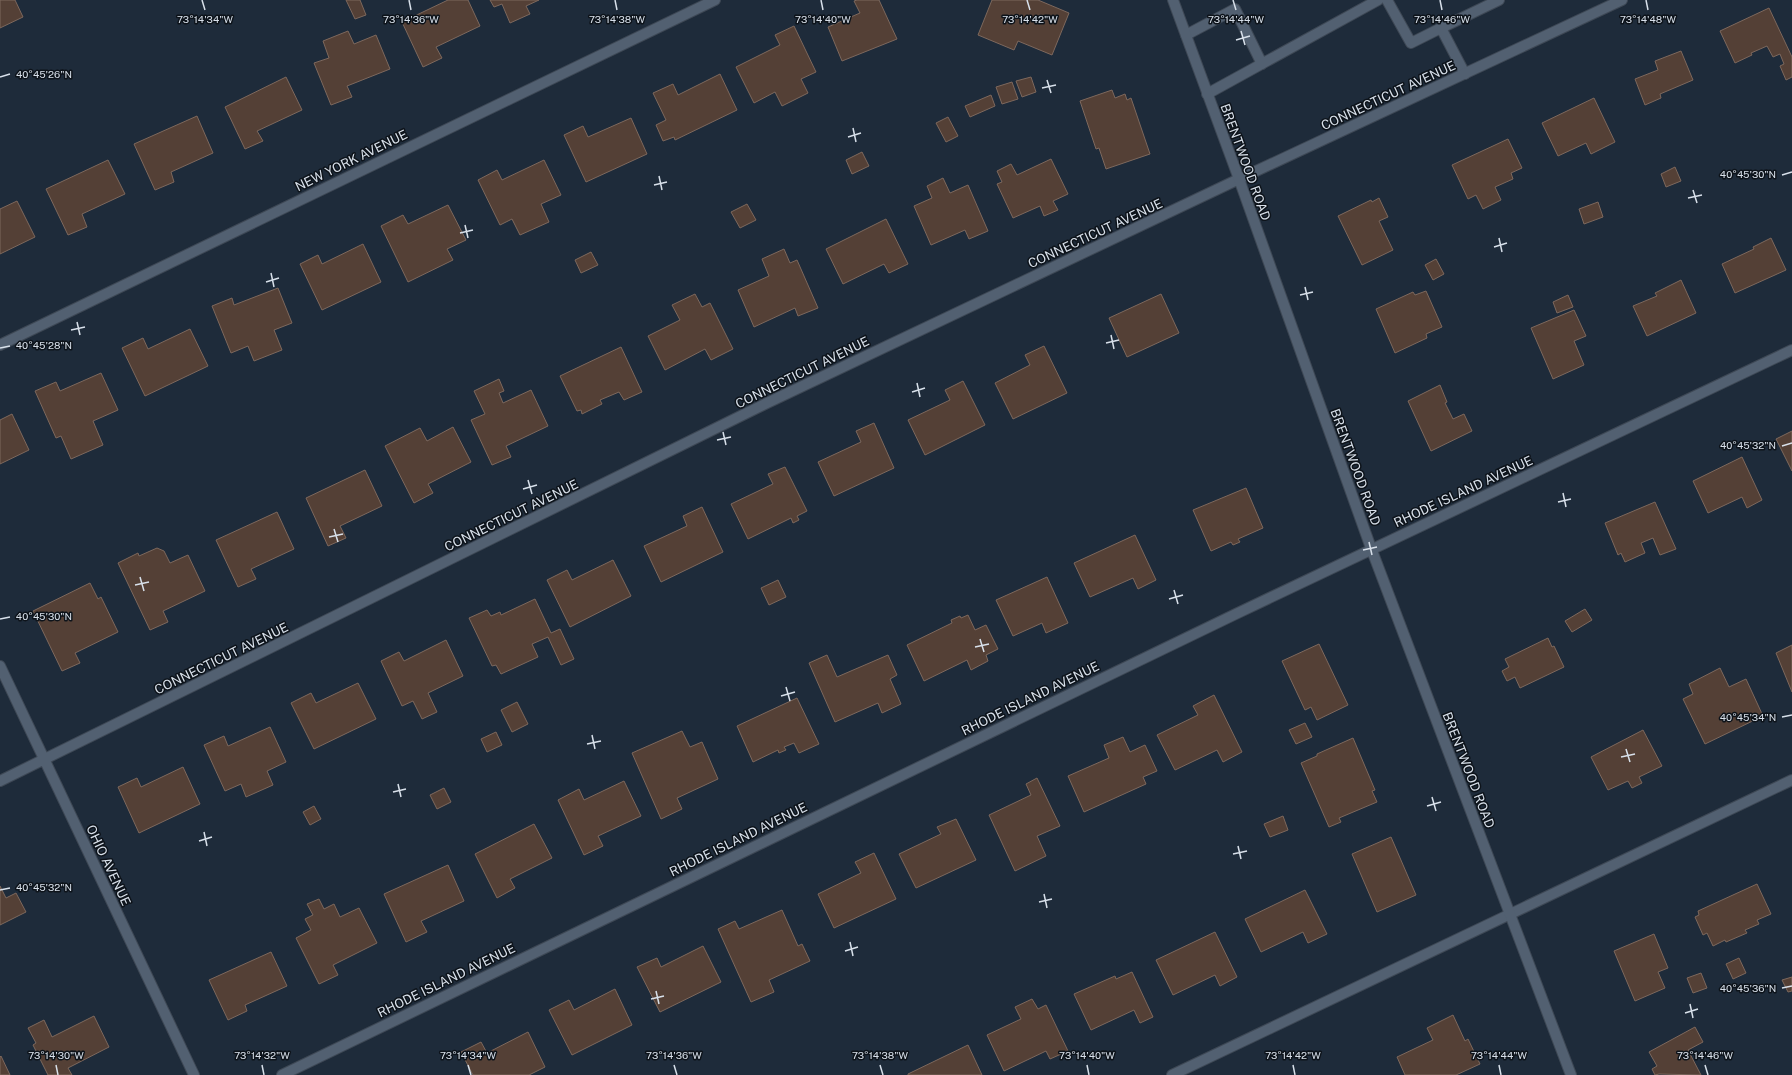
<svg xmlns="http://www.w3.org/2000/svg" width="1792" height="1075" font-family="'Public Sans',sans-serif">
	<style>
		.building { fill: #544036; stroke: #7d685d }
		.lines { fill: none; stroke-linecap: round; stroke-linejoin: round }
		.service-casing { stroke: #3e4855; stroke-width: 12 }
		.minor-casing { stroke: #3e4855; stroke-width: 12 }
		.tertiary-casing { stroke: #3e4855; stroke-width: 12 }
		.service { stroke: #526071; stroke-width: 10 }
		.minor { stroke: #526071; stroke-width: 10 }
		.tertiary { stroke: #526071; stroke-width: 10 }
		.ticks { fill: none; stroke: #d8e0ea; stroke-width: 1.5 }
		.labels { text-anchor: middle; stroke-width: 3; stroke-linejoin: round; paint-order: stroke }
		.street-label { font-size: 13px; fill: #d8e0ea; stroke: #0d131a }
		.ticks-label { font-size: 10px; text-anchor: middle; fill: #d8e0ea; stroke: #0d131a; stroke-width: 3; stroke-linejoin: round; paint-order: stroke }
	</style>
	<rect width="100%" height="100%" fill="#1e2b3a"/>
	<path class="building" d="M0,0H15L23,17L0,28Z
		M346,0H360L366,15L355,19Z
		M448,0H468L480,26L436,47L442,58L423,67L402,22Z
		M490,0H539L526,6L530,14L510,23L502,4L494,7Z
		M857,0H879L897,39L842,61L828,27L860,13L854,1Z
		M992,0H1038L1069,13L1052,55L1018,41L1014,50L978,35Z
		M1769,8L1792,57V77L1786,80L1780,66L1784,64L1780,54L1773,57L1767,46L1751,53L1752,55L1735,63L1720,31Z
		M794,26L816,72L801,79L808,93L782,106L775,92L754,103L736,67L780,45L775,35Z
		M348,31L354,44L376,35L390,69L347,86L352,97L331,105L314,63L329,58L323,41Z
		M1681,51L1693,80L1660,94L1661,98L1645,105L1635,79L1658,70L1655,61Z
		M720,74L737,110L675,140L674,137L663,141L656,125L666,120L653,93L673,84L678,95Z
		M286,77L302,110L257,131L263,141L245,149L225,107Z
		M1031,77L1036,92L1022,97L1016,81Z
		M1012,82L1018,99L1002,104L996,87Z
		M1112,90L1115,98L1125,94L1127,100L1131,98L1150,154L1106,169L1099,148L1096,149L1080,101Z
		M991,95L995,106L970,117L965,106Z
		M1594,98L1615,142L1591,154L1586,143L1558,156L1542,123Z
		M197,116L213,153L171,172L174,182L155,190L134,144Z
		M948,117L958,136L946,142L936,123Z
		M631,118L647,154L586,182L564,135L583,126L588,137Z
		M1508,139L1522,168L1511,173L1513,179L1495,187L1501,200L1483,209L1476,195L1468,199L1452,165Z
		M862,152L869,166L852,174L846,160Z
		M1051,159L1068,194L1053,201L1058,210L1044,216L1040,206L1013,218L997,184L1002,182L997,171L1011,164L1017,175Z
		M108,160L125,194L82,214L87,227L68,235L46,189Z
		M544,160L561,195L541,204L549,222L520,235L512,219L500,225L478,180L497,170L502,180Z
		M1675,167L1681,181L1666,187L1661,174Z
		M943,178L950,193L968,185L988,231L969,239L965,230L931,245L914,206L932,198L927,186Z
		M1379,198L1388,217L1379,221L1393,250L1362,265L1338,216L1371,200L1372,202Z
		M17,201L35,237L0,254V209Z
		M1598,202L1603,217L1584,224L1579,209Z
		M747,204L756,220L740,228L731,212Z
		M448,205L466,240L447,249L453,260L408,282L381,226L403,215L408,224Z
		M886,219L908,264L889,273L884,264L843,284L826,249Z
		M1771,238L1786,270L1735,293L1722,264L1754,249L1753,247Z
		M363,244L381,282L322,310L300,264L318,255L322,264Z
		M784,249L790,263L797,260L818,308L798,316L795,308L754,327L738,290L769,276L762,259Z
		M591,252L598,265L581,273L575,260Z
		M1436,259L1444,274L1433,280L1425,265Z
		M1681,280L1696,313L1647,336L1633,306L1657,296L1655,293Z
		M278,288L292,323L274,330L282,350L254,361L248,346L231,353L212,306L232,298L234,305Z
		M1426,291L1442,327L1426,334L1427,338L1395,353L1376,309L1413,292L1415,295Z
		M695,294L702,307L710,303L733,349L711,360L705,349L665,370L648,336L680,320L672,305Z
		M1161,294L1179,333L1127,357L1109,318Z
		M1568,295L1573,307L1557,313L1553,302Z
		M1574,310L1586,336L1574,341L1584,365L1553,379L1531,328Z
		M190,329L208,366L145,396L122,348L143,338L148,349Z
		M1044,346L1067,393L1013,419L995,383L1030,365L1025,355Z
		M621,347L642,392L624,400L619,392L600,400L602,404L582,414L581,410L577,411L560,376Z
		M101,373L118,410L93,421L103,445L71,459L61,436L56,438L35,391L56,382L60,391Z
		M499,379L504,391L499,393L503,403L531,390L548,426L506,446L511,457L492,465L471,420L485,414L474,391Z
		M963,381L985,425L925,455L908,420L950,400L945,390Z
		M1440,385L1447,402L1445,403L1453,419L1464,414L1472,431L1431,451L1408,401Z
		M12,414L29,450L0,464V420Z
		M874,423L894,468L834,496L818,462L861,442L856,431Z
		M453,427L471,462L428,484L433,493L414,503L385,446L420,428L427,441Z
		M1792,431V471L1776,439Z
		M1742,457L1762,500L1747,508L1742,497L1708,513L1693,481Z
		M785,467L807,511L797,516L799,520L793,523L791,518L748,539L731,504L773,484L768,474Z
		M365,470L382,506L340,526L346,538L328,546L306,498Z
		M1246,488L1263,528L1238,539L1240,542L1233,545L1231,542L1211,551L1193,510Z
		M1655,502L1676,549L1660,555L1653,538L1641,543L1645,553L1625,562L1621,553L1618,555L1605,523Z
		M702,507L723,552L661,582L644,546L687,526L683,516Z
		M277,512L294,549L251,569L256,579L238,587L216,540Z
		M1135,535L1156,580L1138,589L1133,578L1090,597L1074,563Z
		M157,548L164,551L170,563L188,555L205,591L163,611L168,622L150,630L118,563L138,553L139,556Z
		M613,560L631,596L570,627L547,580L567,570L572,580Z
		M1047,577L1068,623L1046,633L1042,623L1013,636L996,600Z
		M778,580L786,597L769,605L761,588Z
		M90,583L98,599L101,597L118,632L75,653L80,663L62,671L33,611Z
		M535,599L551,633L560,629L574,659L561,665L548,637L532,644L538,657L501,674L496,665L492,666L469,618L487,610L491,616L500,612L501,615Z
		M1585,609L1592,620L1572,632L1565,621Z
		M968,615L975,630L986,625L998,649L986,655L988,661L971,670L967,660L924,681L907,645L952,623L951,620L960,616L961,618Z
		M1548,638L1552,647L1554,646L1564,667L1520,688L1515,677L1507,681L1502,671L1509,667L1505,659Z
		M446,640L463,676L428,693L437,712L422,719L413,701L402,706L381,661L399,652L404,661Z
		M1319,644L1348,705L1317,720L1311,707L1305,710L1282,661Z
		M1792,645V692L1776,653Z
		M827,655L837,677L888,655L897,675L890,679L901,704L882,713L878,703L835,722L809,663Z
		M1720,668L1729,687L1746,679L1763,716L1705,744L1683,699L1693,694L1689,684Z
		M358,683L376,719L314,749L291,703L311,693L316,703Z
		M1214,695L1242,752L1223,762L1217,750L1175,770L1157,735L1198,715L1193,706Z
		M797,698L819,744L799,753L794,743L784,747L786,750L779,753L778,750L753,762L737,726Z
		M517,702L528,724L512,732L501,710Z
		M1305,723L1312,737L1296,744L1289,730Z
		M270,727L286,762L267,771L273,785L246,797L241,784L225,791L204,745L224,736L228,746Z
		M1643,730L1662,766L1639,777L1642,783L1632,788L1628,781L1608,790L1591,757Z
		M682,731L690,747L702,742L718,779L677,798L682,809L661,819L632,753Z
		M496,732L502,745L487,752L481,739Z
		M1123,737L1130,752L1145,745L1157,771L1143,777L1146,784L1084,812L1068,776L1109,758L1104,745Z
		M1353,738L1375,790L1372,791L1377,802L1339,818L1341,822L1329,827L1301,763L1317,756V754Z
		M183,767L200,804L139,833L118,787L137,778L141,787Z
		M1037,778L1060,826L1037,836L1046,856L1015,871L989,815L1031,795L1026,784Z
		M624,781L641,816L598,836L603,846L584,855L558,800L579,789L584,800Z
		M444,788L451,802L437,809L430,795Z
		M314,806L321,819L310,825L303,812Z
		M1283,816L1288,830L1270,837L1264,824Z
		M956,819L976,860L916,888L899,854L941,834L937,827Z
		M534,824L552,858L510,879L515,888L497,898L475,854Z
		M1391,837L1416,895L1377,912L1352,854Z
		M874,853L896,899L834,928L818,894L861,873L855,862Z
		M448,865L464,901L421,921L427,932L406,942L384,894Z
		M1757,884L1771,914L1757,920L1759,924L1745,930L1747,933L1726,942L1725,940L1713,946L1707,933L1703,935L1695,917L1699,915L1698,911Z
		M0,886L6,898L16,893L26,912L0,925Z
		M1305,890L1327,934L1308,943L1303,932L1261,952L1245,919Z
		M319,899L324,909L334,904L340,917L359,908L377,943L333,965L338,975L319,984L296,938L311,930L305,919L313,915L307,904Z
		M782,910L798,946L802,944L810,961L769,980L774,992L751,1002L718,929L735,921L739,929Z
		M1215,932L1237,977L1220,986L1215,975L1173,995L1156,960Z
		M1654,934L1668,968L1658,972L1665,988L1635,1001L1614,951Z
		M703,946L721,982L660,1012L637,967L657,958L661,967Z
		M271,952L287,986L245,1005L247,1011L228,1020L209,980Z
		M1739,958L1746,973L1733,979L1726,964Z
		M1132,972L1153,1017L1140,1023L1134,1010L1091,1030L1074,994L1115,976L1116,979Z
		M1701,973L1707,988L1693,993L1687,978Z
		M1792,977V991L1788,992L1782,980Z
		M615,989L632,1025L572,1055L549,1010L569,1000L574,1010Z
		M1032,999L1038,1009L1046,1005L1068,1051L1050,1059L1046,1051L1004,1071L987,1035L1021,1019L1015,1007Z
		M1453,1015L1465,1041L1468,1039L1480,1064L1456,1075H1405L1397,1057L1433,1040L1427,1028Z
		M94,1016L109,1047L68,1068L72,1075H48L33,1045L36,1043L28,1028L44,1020L52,1037Z
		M1695,1027L1703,1042L1688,1050L1701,1075L1659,1074L1655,1075L1652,1069L1657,1066L1649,1052Z
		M528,1032L545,1067L529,1075H473L461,1052L481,1042L487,1053Z
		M968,1045L982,1075H908V1074Z
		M1,1056L10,1075H0V1057Z"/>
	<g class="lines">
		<g class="service-casing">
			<path id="service" d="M1387,0L1411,43L1441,28L1465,74
				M1441,28L1499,0
				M1186,35L1235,9L1262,64
				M1207,94L1378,0"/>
		</g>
		<g class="minor-casing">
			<path id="minor" d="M0,345L715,0
				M0,666L194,1075
				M0,781L767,403L1239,179L1622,0
				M282,1075C783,830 1287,588 1792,350
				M1172,1075L1792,780"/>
		</g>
		<g class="tertiary-casing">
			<path id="tertiary" d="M1173,0L1239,179L1371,548L1571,1075"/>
		</g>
		<use href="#service" class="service"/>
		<use href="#minor" class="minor"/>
		<use href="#tertiary" class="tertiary"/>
	</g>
	<path class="ticks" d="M202,0L205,10M409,0L411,10M615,0L617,10M821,0L823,10M1027,0L1030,10M1233,0L1236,10M1440,0L1442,10M1646,0L1648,10M1241,31L1245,45M1236,40L1250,36M0,77L10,74M1047,80L1051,93M1042,88L1056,85M853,128L856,142M848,137L861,133M1782,175L1792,172M659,176L662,190M654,185L667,182M1693,190L1697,203M1688,198L1702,195M465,225L468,238M460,233L473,230M1499,238L1502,252M1494,247L1507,243M271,273L274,287M266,282L279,278M1305,287L1308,300M1300,295L1313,292M77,322L80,335M71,330L85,327M1111,335L1114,349M1106,343L1119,340M0,348L10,346M917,383L920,397M912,392L925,388M723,432L726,445M717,440L731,437M1782,446L1792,443M528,480L532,494M523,489L537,485M1563,493L1566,507M1558,502L1571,499M334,529L338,542M329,537L343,534M1369,542L1372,555M1363,550L1377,547M140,577L144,591M135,585L149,582M1174,590L1178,604M1169,599L1183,595M0,619L10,617M980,639L984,652M975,647L989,644M786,687L790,701M781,696L795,692M1782,717L1792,715M592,735L595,749M587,744L601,741M1626,749L1630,762M1621,757L1635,754M398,784L401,797M393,792L406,789M1432,797L1436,811M1427,806L1441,802M204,832L207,846M199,841L212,837M1238,846L1241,859M1233,854L1247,851M0,890L10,888M1044,894L1047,908M1039,902L1052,899M850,942L853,956M845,951L858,947M1782,988L1792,986M656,991L659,1004M651,999L664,996M1690,1004L1693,1018M1685,1013L1698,1009M56,1065L58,1075M262,1065L264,1075M468,1065L471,1075M674,1065L677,1075M880,1065L883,1075M1087,1065L1089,1075M1293,1065L1295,1075M1499,1065L1501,1075M1705,1065L1708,1075"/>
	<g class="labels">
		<g class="street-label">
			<text transform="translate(1388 95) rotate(-25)" y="5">CONNECTICUT AVENUE</text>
			<text transform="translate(351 160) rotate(-26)" y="5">NEW YORK AVENUE</text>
			<text transform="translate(1246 162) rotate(70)" y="5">BRENTWOOD ROAD</text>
			<text transform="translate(1095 233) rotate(-25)" y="5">CONNECTICUT AVENUE</text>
			<text transform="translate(802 372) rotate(-26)" y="5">CONNECTICUT AVENUE</text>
			<text transform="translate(1356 467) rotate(70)" y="5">BRENTWOOD ROAD</text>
			<text transform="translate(1463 491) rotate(-25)" y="5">RHODE ISLAND AVENUE</text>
			<text transform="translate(511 515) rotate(-26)" y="5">CONNECTICUT AVENUE</text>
			<text transform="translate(221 658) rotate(-26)" y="5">CONNECTICUT AVENUE</text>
			<text transform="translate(1030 698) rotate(-26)" y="5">RHODE ISLAND AVENUE</text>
			<text transform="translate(1469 770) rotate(69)" y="5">BRENTWOOD ROAD</text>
			<text transform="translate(738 839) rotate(-26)" y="5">RHODE ISLAND AVENUE</text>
			<text transform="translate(109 865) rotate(65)" y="5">OHIO AVENUE</text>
			<text transform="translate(446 980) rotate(-26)" y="5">RHODE ISLAND AVENUE</text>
		</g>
	</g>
	<g class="ticks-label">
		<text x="411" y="23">73°14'36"W</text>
		<text x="1236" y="23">73°14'44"W</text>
		<text x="1648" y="23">73°14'48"W</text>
		<text x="205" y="23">73°14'34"W</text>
		<text x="617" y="23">73°14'38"W</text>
		<text x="823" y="23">73°14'40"W</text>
		<text x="1030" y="23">73°14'42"W</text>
		<text x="1442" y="23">73°14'46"W</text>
		<text x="44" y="78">40°45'26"N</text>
		<text x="1748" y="178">40°45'30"N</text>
		<text x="44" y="349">40°45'28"N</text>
		<text x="1748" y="449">40°45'32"N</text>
		<text x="44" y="620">40°45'30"N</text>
		<text x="1748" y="721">40°45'34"N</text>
		<text x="44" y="891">40°45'32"N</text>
		<text x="1748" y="992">40°45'36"N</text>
		<text x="56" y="1059">73°14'30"W</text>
		<text x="262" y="1059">73°14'32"W</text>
		<text x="468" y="1059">73°14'34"W</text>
		<text x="674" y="1059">73°14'36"W</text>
		<text x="880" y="1059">73°14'38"W</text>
		<text x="1087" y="1059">73°14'40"W</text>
		<text x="1293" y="1059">73°14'42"W</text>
		<text x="1499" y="1059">73°14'44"W</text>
		<text x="1705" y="1059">73°14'46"W</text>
	</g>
</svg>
